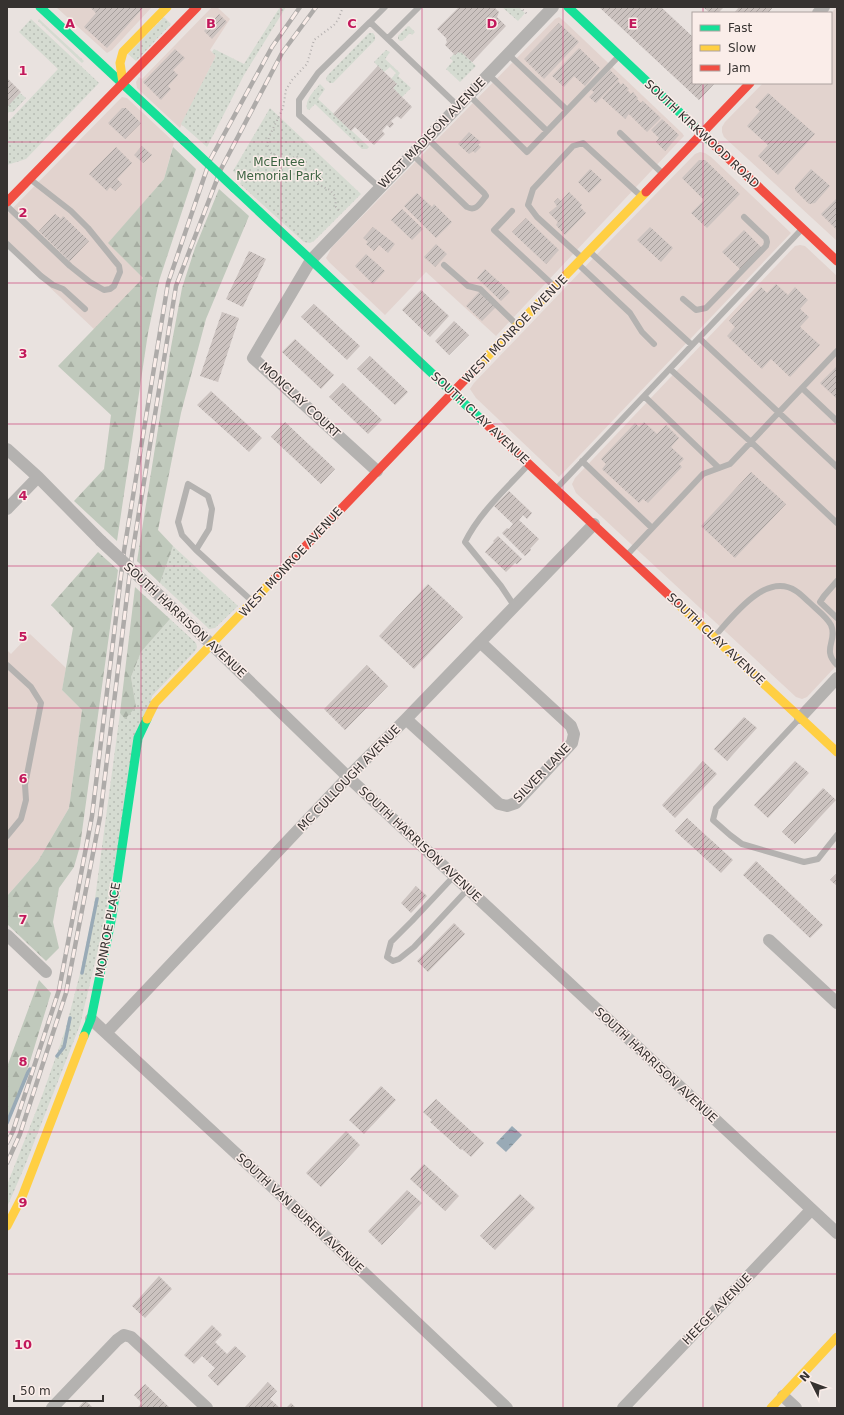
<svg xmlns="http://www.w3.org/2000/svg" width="844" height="1415" font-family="'DejaVu Sans',sans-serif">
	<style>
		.built { fill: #e2d3ce }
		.grass { fill: url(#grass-dots) }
		.forest { fill: url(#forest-firs) }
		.water { fill: url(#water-ripples) }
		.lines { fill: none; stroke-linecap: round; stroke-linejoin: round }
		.stream { stroke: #99aab6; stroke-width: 3.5 }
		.building { fill: url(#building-hatch) }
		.path { stroke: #b3afae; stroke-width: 2; stroke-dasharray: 1 3; stroke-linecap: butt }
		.lane { stroke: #b4b2b0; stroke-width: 6 }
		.street { stroke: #b4b2b0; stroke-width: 12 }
		.fast { stroke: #16e098; stroke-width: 9 }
		.slow { stroke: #ffcf43; stroke-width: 9 }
		.jam { stroke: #f24e42; stroke-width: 9 }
		.rail-casing { stroke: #aeaba9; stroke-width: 4.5 }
		.rail { stroke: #faede9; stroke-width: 3; stroke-dasharray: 9; stroke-linecap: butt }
		.street-bridge { stroke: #b4b2b0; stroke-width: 12 }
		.fast-bridge { stroke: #16e098; stroke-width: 9 }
		.grid { fill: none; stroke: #c2185b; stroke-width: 1; stroke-opacity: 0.55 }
		.labels { text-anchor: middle; stroke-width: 3; stroke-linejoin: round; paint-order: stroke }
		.street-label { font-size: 12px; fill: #363230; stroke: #faede9 }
		.park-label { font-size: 12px; fill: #3c6341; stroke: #faede9 }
		.grid-label { font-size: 13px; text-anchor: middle; font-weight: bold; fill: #c2185b; stroke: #faede9; stroke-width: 3; stroke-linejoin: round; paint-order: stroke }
	</style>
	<defs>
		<pattern id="grass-dots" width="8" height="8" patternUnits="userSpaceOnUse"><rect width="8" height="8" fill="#d5dbd1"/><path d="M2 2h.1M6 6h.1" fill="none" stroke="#b7bcb4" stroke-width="1.8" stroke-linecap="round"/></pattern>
		<pattern id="forest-firs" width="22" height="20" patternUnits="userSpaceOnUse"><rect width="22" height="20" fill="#c0c9bc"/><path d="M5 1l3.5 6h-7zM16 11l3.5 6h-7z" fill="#a6ada2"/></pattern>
		<pattern id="water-ripples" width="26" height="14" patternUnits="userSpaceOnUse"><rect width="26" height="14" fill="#99aab6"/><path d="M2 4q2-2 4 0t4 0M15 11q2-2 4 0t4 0" fill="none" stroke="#7e8b94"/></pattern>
		<pattern id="building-hatch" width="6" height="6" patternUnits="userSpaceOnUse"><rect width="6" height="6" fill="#ccc3c0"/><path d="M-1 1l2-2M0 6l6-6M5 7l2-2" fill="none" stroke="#a69f9c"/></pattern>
	</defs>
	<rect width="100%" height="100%" fill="#e9e2df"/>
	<path class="built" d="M56,7H152L112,50L107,53Z
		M212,7H217L230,19L210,50L216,56L180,128L137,88L136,82L139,77L142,79Z
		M837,7V241L724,137L722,132V127L725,122L763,83H831V13Z
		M559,17L564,21L682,133L684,136L496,336L426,272L385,315L329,262L326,258L332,247L555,19Z
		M122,97L127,98L174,142L164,179L109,243L143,278L95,330L7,247V214Z
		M700,152L705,153L711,157L791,233L559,477L476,398L470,389L474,383L603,248L695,154Z
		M800,245L805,246L837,276V665L807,697L802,699L796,697L576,493L572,484L575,478L795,246Z
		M30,634L66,668L62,690L82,710L69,808L38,861L7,896V650L11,654Z"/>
	<path class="grass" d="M280,7H286L244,75L207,147L181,124L216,56L212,52L214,49L244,64Z
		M502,7H518L525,13L518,21Z
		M164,17L171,24L136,61L128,54Z
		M31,19L99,83L26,159L7,165V123L58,69L19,32Z
		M39,19L84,61L82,63L38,21Z
		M408,26L410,27L415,32L412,35L410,33L402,41H400L398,39V36Z
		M369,33H373L375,36V40L333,83H330L326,80L327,76Z
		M386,50L390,52L385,59L400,73L398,76L411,88L402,97L393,88L397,84L391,79L396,73L390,67L384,72L374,62Z
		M458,52L460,53L461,52L476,66L460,82L446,69L453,61L450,58L454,54L456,55Z
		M320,84L325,89L318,99L369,147L367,149H362L315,104L309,110L307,109C305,99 314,91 320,84Z
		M20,93L26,98L13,112H9L7,114V107Z
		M270,108L361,194L314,241L310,243L304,242L240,184L242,179L233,171Z
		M173,546L238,606L215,628L209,629L206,626L160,583Z
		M170,619L196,643L197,647L196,650L152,696L101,937L80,1025L24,1168L7,1207V1185L42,1096L65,1031L81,970L94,906L120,713L125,718L136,707L131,677L141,652Z"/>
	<path class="forest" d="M173,147L196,169L159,281L148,333L117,541L74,501L104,469L111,415L58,366L143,278L108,243L164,179Z
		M219,189L249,216L206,319L181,413L158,530L173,546L160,583L137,561L171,347L182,288L195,248Z
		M98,552L118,570L80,846L74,867L59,888L53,922L59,948L46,961L7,924V896L38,861L69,808L82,710L62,690L73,628L51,605Z
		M135,587L170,619L141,652L131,677L136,707L125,719L120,713Z
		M39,980L51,993L28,1068L7,1123V1067Z"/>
	<path class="water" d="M512,1126L522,1135L506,1152L496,1143Z"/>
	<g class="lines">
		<path class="stream" d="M82,973L97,899
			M57,1056L64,1047L70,1018
			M7,1123L28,1072L30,1069"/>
	</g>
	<path class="building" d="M90,7H144L107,48L84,27L96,13Z
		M459,7H494L499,12L497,17L506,26L472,62L461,52L460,53L458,52L455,55L445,45L447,42L446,40L447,39L437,29Z
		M599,7H661L693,37V83H715L699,100Z
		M703,7H724L718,13H710Z
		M739,7H773L768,13H734Z
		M219,14L227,22L212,39L204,31Z
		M559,23L579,42L544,79L524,59Z
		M579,48L600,68L585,86L574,76L564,87L552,76Z
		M175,49L185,58L173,70L178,75L168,86L171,89L161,100L143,82Z
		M378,66L397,84L393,88L412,107L401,119L397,116L391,121L394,124L390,128L387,125L382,131L385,134L374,145L355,127L351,131L333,114Z
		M610,70L619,79L596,103L589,97L594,92L591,90Z
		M7,78L21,92L7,107Z
		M618,81L621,85L623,83L629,89L627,90L631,94L633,92L638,98L637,99L641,103L643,101L661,118L647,132L629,114L625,119L602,98Z
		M768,93L815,134L778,175L758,156L768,145L747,126L760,111L755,107Z
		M122,108H126L141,123L125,139L108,123Z
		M662,119L679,135L665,151L656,142L659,138L651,130Z
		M469,132L481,142L478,145L481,147L475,153L473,151L469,154L458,144Z
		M142,146L152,155L143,163L134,155Z
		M116,147L132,163L117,179L122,184L115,191L110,187L107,191L89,174Z
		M699,160H705L740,194L707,228L691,213L704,200L682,178Z
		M590,169L602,180L589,193L578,182Z
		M811,169L830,186L815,203L809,204L795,190V187Z
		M569,192L582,205L580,207L586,213L565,235L556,225L558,222L549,213L557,206L554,202L558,198L561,201Z
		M417,193L432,207L434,204L452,222L436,238L404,206Z
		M837,198V230L821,214Z
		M402,209L423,229L412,240L391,220Z
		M55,214L61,219L63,216L89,241L70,261L39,231Z
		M526,218L559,250L546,264L512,232Z
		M373,227L395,244L388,253L379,245L374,251L366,244L368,242L363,238Z
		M650,227L673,248L661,262L637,240Z
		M744,230L762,248L741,270L722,252Z
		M436,244L447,254L435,267L424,257Z
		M249,251L266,259L243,307L226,299Z
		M366,254L385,271L373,284L355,266Z
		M485,269L510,292L501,301L477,278Z
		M776,284L788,295L795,287L808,300L800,309L809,317L800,327L820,345L790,377L771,359L762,369L727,336L735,327L729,321L761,287L767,293Z
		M421,290L449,316L430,337L402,310Z
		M479,292L496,307L482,321L466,306Z
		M314,304L360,346L347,360L301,317Z
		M222,312L239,318L218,382L200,376Z
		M454,321L469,335L449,355L435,341Z
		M295,339L334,375L321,389L282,352Z
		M370,356L408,392L395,405L357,369Z
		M837,366V399L820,383Z
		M343,383L382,420L368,434L329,397Z
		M211,391L262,438L249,452L197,405Z
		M285,422L335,469L321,484L271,437Z
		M644,422L657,434L666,425L679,438L671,447L684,459L679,464L682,467L648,503L643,499L639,503L602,469L606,464L601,459L635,423L639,427Z
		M751,472L786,504L735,558L701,526Z
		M509,491L532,513L527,519L523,515L519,520L539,539L530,549L531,550L525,556L502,533L507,528L509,529L513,524L494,506Z
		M498,536L522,559L517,564L515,563L506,572L485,552L494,542L493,541Z
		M428,584L463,617L414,669L379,636Z
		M367,665L388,686L345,730L324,709Z
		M744,717L757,728L727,761L714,749Z
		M703,761L717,774L675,818L662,805Z
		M795,761L809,773L768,818L754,805Z
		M823,788L836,800L795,844L782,832Z
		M687,818L733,860L721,873L675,831Z
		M756,861L823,925L810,938L743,875Z
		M837,873V886L830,880Z
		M416,886L427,896L411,913L401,903Z
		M454,923L465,934L428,972L417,961Z
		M381,1086L396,1100L364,1134L349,1120Z
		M436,1099L484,1143L471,1157L462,1149L461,1150L430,1122L432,1120L423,1112Z
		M346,1131L360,1145L321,1187L306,1173Z
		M424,1164L459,1196L445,1211L410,1179Z
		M407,1190L422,1203L382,1245L368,1231Z
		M520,1194L535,1208L495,1250L480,1236Z
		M159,1276L172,1289L145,1318L132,1306Z
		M212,1325L222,1335L215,1342L227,1354L235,1346L246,1356L218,1386L208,1376L215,1368L202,1356L194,1364L184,1355Z
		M268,1382L277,1391L270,1399L280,1408H244Z
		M145,1384L170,1408H137L142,1403L134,1395Z
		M85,1400L93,1408H78Z
		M291,1403L296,1408H286Z"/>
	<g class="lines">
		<path class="path" d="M520,7L527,14
			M339,210L336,207L335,196L330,190L319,185L307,173L302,159L296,156L291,159L280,158L271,153L267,144L269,137L283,108L286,90L292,80L307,64L314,40L334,25L338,20L343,7"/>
		<path class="lane" d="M370,22L385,7
			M388,38L419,7
			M508,54L567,110
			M488,74L547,131
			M469,95L527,152L618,57
			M620,133L662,173
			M412,154L467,207C476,212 480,203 486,196L484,193L427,138
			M380,188L299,115V100L318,73L370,22L458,106
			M7,206L70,266L90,282L104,290L110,289L114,286L120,272L119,266L114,260L88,228L71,211L30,179
			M512,211L494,230L554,286
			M7,244L41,276L53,285L63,289L85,309
			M590,252L692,345
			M581,257L537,217L528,205L533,189L573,146L583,143L641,196
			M578,264L630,313L642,332L654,344
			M444,265L468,286L480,289L517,325
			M683,299L696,310L706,308L766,246L767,242L766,238L744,217
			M699,338L837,467
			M670,369L751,442L837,523
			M802,388L837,421
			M644,396L719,468
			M582,461L652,528
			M557,488L801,230
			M196,550L209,529L212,509L208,496L188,484L178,522L182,535L196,550L252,601
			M628,554L703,474L730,464L837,351
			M837,581L824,596L820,602L837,618
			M515,607L501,586L465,542C480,512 506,489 528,465
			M715,636C733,616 766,571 796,591C801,594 805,599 810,603C816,609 827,617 831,625C838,641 821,649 837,665
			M7,665L31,687L41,703L25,785L26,800L21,819L7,836
			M799,719L716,808L713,820L730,835L742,844L804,862L818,859L837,835
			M454,876L412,921L391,942L387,957L393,961L399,959L414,947L468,889"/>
		<path class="street" d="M818,13L824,7
			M7,449L38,477L101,541
			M377,471L253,358L311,260L553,7
			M7,509L38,477
			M163,599L212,645L348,777L837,1233
			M800,718L837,678
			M406,719L499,804L507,806L516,803L572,743L574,734L571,726L480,642
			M7,935L46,972
			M769,940L837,1003
			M91,1019L321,1232L507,1408
			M106,1033L348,777L406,719L594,524
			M783,1396L796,1408
			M52,1408L117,1340L124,1335L131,1337L207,1408
			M623,1408L811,1210"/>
		<path class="fast" d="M40,7L184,141
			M568,7L711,142
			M234,188L484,422
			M84,1036L91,1019L112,916L138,738L147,719"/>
		<path class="slow" d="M123,83L120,63L123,52L167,7
			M479,365L646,192
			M677,603L837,752
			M147,719L155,703L274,579
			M7,1226L22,1197L84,1036
			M771,1408L837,1337"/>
		<path class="jam" d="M711,142L837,261
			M646,192L750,83
			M7,202L197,7
			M484,422L677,603
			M274,579L479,365"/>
		<g class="rail-casing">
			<path id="rail" d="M7,1143L13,1131L59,990L92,816L124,551L168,283L210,160L272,47L300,7
				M7,1163L20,1134L66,993L100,817L132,555L176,286L221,169L282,53L316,7"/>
		</g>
		<use href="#rail" class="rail"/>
		<path class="street-bridge" d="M101,541L163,599"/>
		<path class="fast-bridge" d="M184,141L234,188"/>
	</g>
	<path class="grid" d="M141,7V1408M281,7V1408M422,7V1408M563,7V1408M703,7V13M703,83V1408M7,142H837M7,283H837M7,424H837M7,566H837M7,708H837M7,849H837M7,990H837M7,1132H837M7,1274H837"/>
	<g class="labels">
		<g class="street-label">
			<text transform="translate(432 133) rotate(-46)" y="4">WEST MADISON AVENUE</text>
			<text transform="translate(702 134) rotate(43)" y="4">SOUTH KIRKWOOD ROAD</text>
			<text transform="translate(515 329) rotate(-46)" y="4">WEST MONROE AVENUE</text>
			<text transform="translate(300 400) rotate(43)" y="4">MONCLAY COURT</text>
			<text transform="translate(480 418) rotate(43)" y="4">SOUTH CLAY AVENUE</text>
			<text transform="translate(291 562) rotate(-47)" y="4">WEST MONROE AVENUE</text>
			<text transform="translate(185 620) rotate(43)" y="4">SOUTH HARRISON AVENUE</text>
			<text transform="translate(716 639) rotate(43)" y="4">SOUTH CLAY AVENUE</text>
			<text transform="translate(542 773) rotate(-46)" y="4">SILVER LANE</text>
			<text transform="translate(349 778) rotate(-46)" y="4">MC CULLOUGH AVENUE</text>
			<text transform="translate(420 844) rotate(43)" y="4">SOUTH HARRISON AVENUE</text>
			<text transform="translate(108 930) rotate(-80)" y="4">MONROE PLACE</text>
			<text transform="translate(656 1065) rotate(43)" y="4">SOUTH HARRISON AVENUE</text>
			<text transform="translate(300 1213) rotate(43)" y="4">SOUTH VAN BUREN AVENUE</text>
			<text transform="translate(717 1309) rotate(-46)" y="4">HEEGE AVENUE</text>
		</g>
		<g class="park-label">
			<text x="279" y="166">McEntee<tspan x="279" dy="14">Memorial Park</tspan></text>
		</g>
	</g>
	<g class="grid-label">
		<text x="70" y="28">A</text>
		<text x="211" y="28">B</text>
		<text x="352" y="28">C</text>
		<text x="492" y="28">D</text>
		<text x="633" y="28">E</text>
		<text x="23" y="75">1</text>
		<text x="23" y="217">2</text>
		<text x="23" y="358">3</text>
		<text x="23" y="500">4</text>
		<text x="23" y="641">5</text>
		<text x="23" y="783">6</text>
		<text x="23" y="924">7</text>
		<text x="23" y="1066">8</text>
		<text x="23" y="1207">9</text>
		<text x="23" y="1349">10</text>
	</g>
	<rect width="844" height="1415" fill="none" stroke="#363230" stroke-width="16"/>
	<rect x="692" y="12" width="140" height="72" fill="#faede9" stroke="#aca29f"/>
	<rect x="700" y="25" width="20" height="6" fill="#16e098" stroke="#aca29f"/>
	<text x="728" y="32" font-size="12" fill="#363230">Fast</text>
	<rect x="700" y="45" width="20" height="6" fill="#ffcf43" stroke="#aca29f"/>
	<text x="728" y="52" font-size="12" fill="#363230">Slow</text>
	<rect x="700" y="65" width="20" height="6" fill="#f24e42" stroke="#aca29f"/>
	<text x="728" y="72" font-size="12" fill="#363230">Jam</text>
	<g transform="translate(812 1383) rotate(312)" stroke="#faede9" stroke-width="3" paint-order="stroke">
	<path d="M0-3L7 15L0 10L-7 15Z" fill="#363230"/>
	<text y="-6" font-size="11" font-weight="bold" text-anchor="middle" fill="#363230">N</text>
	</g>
	<path d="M14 1395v6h89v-6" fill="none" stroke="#363230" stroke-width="2"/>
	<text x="20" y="1395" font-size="12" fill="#363230" stroke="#faede9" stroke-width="3" paint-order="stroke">50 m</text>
</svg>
